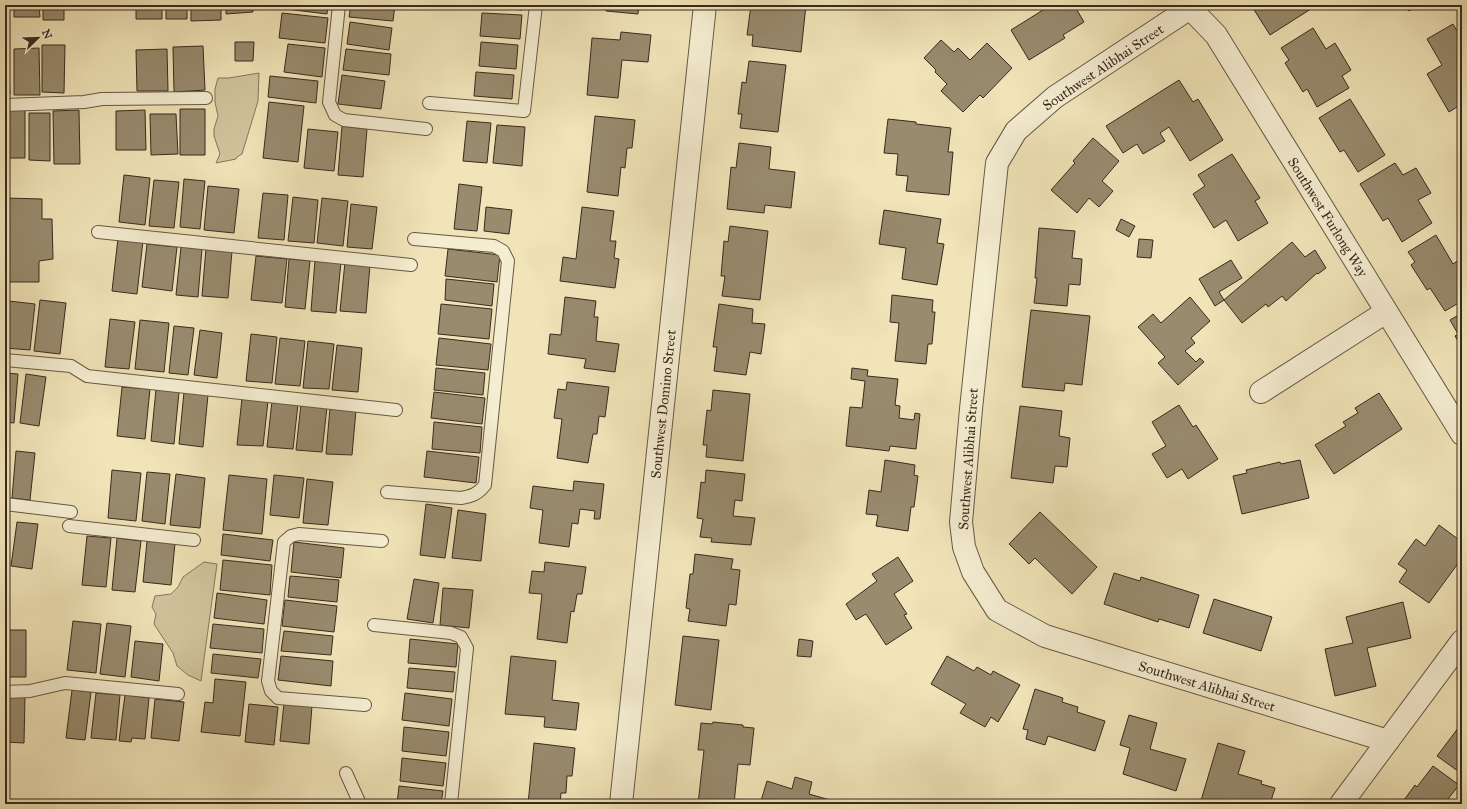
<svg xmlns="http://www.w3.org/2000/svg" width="1467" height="809" font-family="'IM FELL Great Primer',serif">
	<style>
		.green { fill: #d1c59e; stroke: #84785e }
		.building { fill: #988b6e; stroke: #382b1d }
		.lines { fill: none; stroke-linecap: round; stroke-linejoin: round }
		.service-casing { stroke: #665944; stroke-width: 14 }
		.minor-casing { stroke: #665944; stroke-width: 24 }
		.service { stroke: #f5edd1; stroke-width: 12 }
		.minor { stroke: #f5edd1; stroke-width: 22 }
		.labels { text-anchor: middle; stroke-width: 4; stroke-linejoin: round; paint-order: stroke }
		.street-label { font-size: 14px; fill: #382b1d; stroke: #f5edd1 }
	</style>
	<rect width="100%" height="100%" fill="#f0e4b8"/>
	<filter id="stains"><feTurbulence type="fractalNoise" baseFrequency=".005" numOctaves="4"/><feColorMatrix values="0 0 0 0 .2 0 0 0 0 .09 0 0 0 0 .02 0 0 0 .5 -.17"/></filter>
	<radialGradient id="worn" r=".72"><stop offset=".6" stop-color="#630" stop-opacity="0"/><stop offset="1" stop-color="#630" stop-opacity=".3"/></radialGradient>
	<path class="green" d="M259,73L258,101L242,154L237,157L236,159L216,163L220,154L214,136V129L218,116L215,102V89L218,78H229Z
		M204,562L217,564L201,681L188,675L177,666L173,653L154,624L156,614L152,607L155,596L171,594L178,587L183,577Z"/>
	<path class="building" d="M5,5H9V18H5Z
		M14,5H39L40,17H14Z
		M43,5H64V20H43Z
		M136,5H162V19H136Z
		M166,5H187V19H166Z
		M191,5H221V20L191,21Z
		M226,5H252L253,12L226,14Z
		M287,5H328L327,14L286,9Z
		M351,5H395L393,21L349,17Z
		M483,5H522V10L483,6Z
		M607,5H639L638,14L606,11Z
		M751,5H806L801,52L752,46L753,35H747Z
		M1051,5H1074L1084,22L1063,35L1065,38L1029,60L1011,30Z
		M1251,5H1312L1314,7L1270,35Z
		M1405,5H1418L1409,11Z
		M282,13L328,18L325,43L279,38Z
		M482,13L522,15L520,39L480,36Z
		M350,22L392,28L389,50L347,44Z
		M1453,24L1460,36H1462V86L1458,88L1462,94V104L1449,112L1427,74L1442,65L1427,39Z
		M1313,28L1326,49L1335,43L1351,70L1342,76L1349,88L1317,107L1307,89L1303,92L1285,63L1289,60L1281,48Z
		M621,32L651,35L648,62L622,60L618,98L587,95L592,38L620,40Z
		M941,40L954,52L958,48L970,60L987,43L1012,68L983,98L980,95L963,112L941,91L947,84L935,72L936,70L924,58Z
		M235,42H254L253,61H235Z
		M481,42L518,45L516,69L479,66Z
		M288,44L325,48L322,77L284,72Z
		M5,45H8L10,94H5Z
		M42,45H65L64,93L42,92Z
		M203,46L205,90L174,92L173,47Z
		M39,48L40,95H14V49Z
		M167,49L168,91H137L136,50Z
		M346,49L391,54L389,75L343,70Z
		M749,61L786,65L778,132L740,128L742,114H738L742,82L746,83Z
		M476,72L514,75L512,99L474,96Z
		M342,75L385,81L381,109L338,104Z
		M270,76L318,81L316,103L268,97Z
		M1179,80L1193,102L1198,99L1223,140L1190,161L1169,127L1160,133L1165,141L1143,154L1137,144L1123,153L1106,126Z
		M1350,99L1385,155L1358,172L1344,150L1340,152L1319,118Z
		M269,102L304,106L298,162L263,158Z
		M180,109H205V155H180Z
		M5,110H25V158H5Z
		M79,110L80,164H54L53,111Z
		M145,110L146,150H116V111Z
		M29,113H50V161L29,160Z
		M150,114H176L178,154L151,155Z
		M595,116L635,120L632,148H627L625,168L621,167L618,196L587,192Z
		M888,119L916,122V124L951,128L948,152H953L949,195L906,191L908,176L896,175L898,154L884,153Z
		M467,121L491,123L487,163L463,161Z
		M497,125L525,127L522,166L493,163Z
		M342,126L367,129L363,177L338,175Z
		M308,129L338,132L334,171L304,168Z
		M1093,138L1119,161L1102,181L1113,191L1099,207L1089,198L1077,213L1051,190L1075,163L1073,161Z
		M739,143L771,147L769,169L795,172L791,208L765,205L764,213L727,209L731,167L736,168Z
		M1232,154L1260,198L1255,201L1268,223L1238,241L1226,220L1214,228L1193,194L1205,186L1198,175Z
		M1395,163L1403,175L1416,168L1431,193L1418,200L1432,223L1402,242L1388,218L1383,221L1360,184Z
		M124,175L150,178L145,225L119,222Z
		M184,179L205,181L200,229L180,227Z
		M154,180L179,182L174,228L149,226Z
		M459,184L482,187L477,231L454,229Z
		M208,186L239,189L234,233L204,230Z
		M263,193L288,195L284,240L258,238Z
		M293,197L318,200L314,243L288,241Z
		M5,198L42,199V219H52L53,259L39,261V282H5Z
		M322,198L348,201L343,246L317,243Z
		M351,204L377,207L372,249L347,247Z
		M486,207L512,210L509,234L484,231Z
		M582,207L614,211L610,241H616L614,258L619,259L615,288L560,281L563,257L576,259Z
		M884,210L941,219L937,243L944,244L937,285L902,279L906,248L879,244Z
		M1121,219L1135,226L1129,237L1116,230Z
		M730,226L768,231L760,300L722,296L725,276H721L724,241L728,242Z
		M1039,228L1075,231L1072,258L1082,259L1080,285L1069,284L1067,306L1034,303L1037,278H1035Z
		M1436,235L1453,264L1462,258V301L1445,311L1430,288L1427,290L1411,265L1415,262L1408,252Z
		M118,238L143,241L137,294L112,291Z
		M1139,239L1153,240L1151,258L1137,257Z
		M1292,242L1305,257L1315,250L1326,268L1318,274L1317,273L1286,301L1282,296L1268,307L1266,304L1242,323L1224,300Z
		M147,244L177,247L172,291L142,287Z
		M181,247L202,249L198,297L176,295Z
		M206,248L232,251L228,298L202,296Z
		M448,249L500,255L497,282L445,276Z
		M256,256L287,259L282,303L251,300Z
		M289,259L310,261L305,309L285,307Z
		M315,260L341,262L336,313L311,311Z
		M1231,260L1242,278L1219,292L1224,300L1215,306L1199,279Z
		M345,262L370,265L366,313L340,311Z
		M446,279L494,284L492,306L445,300Z
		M892,295L933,300L932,312H935L932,344H928L926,364L895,361L899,323L890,322Z
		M565,297L596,301L594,317H598L596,341L619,344L615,372L584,368L586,359L548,354L550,334L561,335Z
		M1190,297L1210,321L1191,338L1195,343L1185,351L1196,362L1200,358L1204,362L1178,385L1158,363L1165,357L1138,327L1153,314L1161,323Z
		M40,300L66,303L60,354L34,351Z
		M9,301L35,304L30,350L5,348Z
		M441,304L492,309L489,339L438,334Z
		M719,304L753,309L752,323L765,324L761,354L750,352L746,375L714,371L717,347H713Z
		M1031,310L1090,316L1082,385L1065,383L1064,391L1022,387Z
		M1462,313V348L1455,336L1458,334L1450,320Z
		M110,319L135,322L129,369L105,367Z
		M140,320L169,323L164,372L135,369Z
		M174,326L194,328L188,375L169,373Z
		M200,330L222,333L217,378L194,375Z
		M251,334L277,337L272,383L246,381Z
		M280,338L305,341L300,386L275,384Z
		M439,338L491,344L488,370L436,365Z
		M308,341L334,344L329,389L303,388Z
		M337,345L362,348L358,392L332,390Z
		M436,368L485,373L483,395L434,390Z
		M852,368L868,370L867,376L898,379L895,405L900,406L899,418L914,420L915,413L920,414L916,449L890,446L889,451L846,446L850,407L862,408L865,381L851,379Z
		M5,373L18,374L14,423L5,422Z
		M26,374L46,377L39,426L20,423Z
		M567,382L609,387L605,417L599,416L597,434H593L588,463L557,458L562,419L554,418L558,389L566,390Z
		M122,387L150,389L145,439L117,436Z
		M156,389L179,392L174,444L151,441Z
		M713,390L750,394L743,461L706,457L707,445H703L707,410L711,411Z
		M184,392L208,395L203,447L179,444Z
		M434,392L485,398L482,424L431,418Z
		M1379,393L1402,429L1334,474L1315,445L1346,426L1343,422L1358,413L1355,408Z
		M242,398L268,401L263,446L237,445Z
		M272,401L298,404L293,449L267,447Z
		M301,404L327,407L322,452L296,450Z
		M1179,405L1193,427L1196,425L1218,459L1188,479L1182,469L1167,478L1152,454L1166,446L1152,422Z
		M1020,406L1062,411L1059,436L1070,438L1067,467L1055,466L1053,483L1011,478Z
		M330,408L356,410L352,455L326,454Z
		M434,422L482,427L480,453L432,449Z
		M5,451L9,452L5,497Z
		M16,451L35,453L30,500L12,498Z
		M427,451L479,457L476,483L424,477Z
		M885,460L915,465L914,475L918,476L914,507H911L908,531L876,526L878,515L866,514L869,490L881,492Z
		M1300,460L1309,498L1242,514L1233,476L1247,473L1246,470L1280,462L1281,464Z
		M112,470L141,473L136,521L108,518Z
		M706,470L745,474L742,501L735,500L733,516L755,518L751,545L711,542L712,538L700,537L703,519L697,518L701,482L705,483Z
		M147,472L170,474L165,524L142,521Z
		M176,474L205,478L200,528L170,525Z
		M229,475L267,479L262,534L223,530Z
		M274,475L304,478L299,518L270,515Z
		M307,479L333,482L328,525L303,523Z
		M574,481L604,484L600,519H594L595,511L580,509L578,524L572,523L569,547L539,543L543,510L530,508L533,486L573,491Z
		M426,504L452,508L445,558L420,555Z
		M458,510L486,514L481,561L452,558Z
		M1040,512L1097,567L1072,594L1035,558L1029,564L1009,544Z
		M17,522L38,524L32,569L11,566Z
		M1439,525L1462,542V558L1429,603L1399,582L1407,570L1398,564L1416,539L1425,546Z
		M223,534L273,540L270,561L221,555Z
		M87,536L111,538L106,587L82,585Z
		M117,538L141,541L135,592L112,590Z
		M147,541L175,543L171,585L143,582Z
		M294,542L344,548L341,578L291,572Z
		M695,554L733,559L731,569L740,570L736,605L729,604L726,626L688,621L690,609L686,608L690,574H693Z
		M898,557L913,581L894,594L907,614L904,615L912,628L886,645L866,614L856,620L846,604L877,581L872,574Z
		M223,560L272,565L270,595L220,590Z
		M545,562L586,567L582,594H577L574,612L571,611L567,643L537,639L542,594L529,593L532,571L544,572Z
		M1114,573L1140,581L1141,577L1199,595L1189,628L1159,619L1158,622L1104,604Z
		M290,576L339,580L337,602L288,597Z
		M414,579L439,583L433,623L407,619Z
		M443,588L473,590L469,628L440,625Z
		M217,593L267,600L264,624L214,618Z
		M1214,599L1272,617L1261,651L1203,633Z
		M285,600L337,606L334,632L282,626Z
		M1403,602L1411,638L1367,648L1376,686L1335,696L1325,649L1353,643L1346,617Z
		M73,621L101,624L96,673L67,670Z
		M107,623L131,626L125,677L100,674Z
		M213,624L264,629L262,653L210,648Z
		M5,630H26V677H5Z
		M284,631L333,636L331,655L281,651Z
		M683,636L719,640L711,710L675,705Z
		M410,639L458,644L456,667L408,663Z
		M799,639L813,641L811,657L797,656Z
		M135,641L163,644L159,681L131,677Z
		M213,654L261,659L258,678L211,673Z
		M281,656L333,661L331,686L278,680Z
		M511,656L556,661L552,700L579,703L576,730L544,727L545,717L505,714Z
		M947,656L974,671L977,667L991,675L993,671L1020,685L998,722L991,717L985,727L960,713L966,704L931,684Z
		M409,668L455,672L453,692L407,688Z
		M215,679L246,682L240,736L201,732L205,702L213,703Z
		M1035,689L1063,698L1062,702L1078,707L1077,712L1105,721L1095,751L1048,736L1045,745L1026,739L1028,730L1023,729Z
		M72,690L91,692L85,740L66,738Z
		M96,693L120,695L116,740L91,738Z
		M405,693L452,699L449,726L402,720Z
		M125,695L149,698L145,739L132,738L131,742L119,741Z
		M5,696H25L24,743L5,742Z
		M155,699L184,702L179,741L151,738Z
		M284,703L312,706L309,744L280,741Z
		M249,704L278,707L274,745L245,742Z
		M1129,715L1157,723L1150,749L1186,759L1176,791L1123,774L1130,748L1120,745Z
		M713,722L743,725V727L754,728L750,765L738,764L734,804H698L704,750H698L701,723L712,724Z
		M1462,723V774L1437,756Z
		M404,727L449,732L446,756L402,751Z
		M534,743L575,748L572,776H567L566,793H561L560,804H528Z
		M1218,743L1245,751L1238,774L1262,781L1261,784L1275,788L1270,804H1220L1213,802V804H1200Z
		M402,758L446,763L443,786L400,781Z
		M1433,766L1459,785L1444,804H1401L1415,785L1417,787Z
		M795,777L812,782L809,794L837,802L836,804H760L767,781L792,789Z
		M399,786L443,791L441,804H397Z"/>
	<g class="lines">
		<g class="service-casing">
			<path id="service" d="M339,5L329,102L335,115L344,120L426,129
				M429,103L524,111L536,5
				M5,105L84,102L102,99L206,98
				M98,232L411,265
				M5,360L71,366L87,376L396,410
				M387,492L461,498C472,496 478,494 485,485L508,261L503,251L494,246L414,239
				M5,504L71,512
				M69,526L194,540
				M374,625L451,633L461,637L467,648L451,804
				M5,692L30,691L65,683L178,694
				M365,705L278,698L271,691L268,681L284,542L291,536L299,534L382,541
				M346,773L360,804"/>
		</g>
		<g class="minor-casing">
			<path id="minor" d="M1190,5V8L1216,35L1462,434
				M1190,8L1055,97L1016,131L997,163L971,409L961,522L964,547L973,572L997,610L1045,636L1388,741
				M1261,392L1386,312
				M621,804L705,5
				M1341,804L1462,641"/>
		</g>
		<use href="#service" class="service"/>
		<use href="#minor" class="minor"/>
	</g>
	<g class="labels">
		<g class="street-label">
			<text transform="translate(1103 67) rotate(-34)" y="5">Southwest Alibhai Street</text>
			<text transform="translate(1328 217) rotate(58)" y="5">Southwest Furlong Way</text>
			<text transform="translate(663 404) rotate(-84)" y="5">Southwest Domino Street</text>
			<text transform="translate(968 459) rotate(-86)" y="5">Southwest Alibhai Street</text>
			<text transform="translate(1207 686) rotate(17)" y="5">Southwest Alibhai Street</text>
		</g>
	</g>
	<rect width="1467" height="809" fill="none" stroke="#f0e4b8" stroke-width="20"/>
	<rect x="6" y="6" width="1455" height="797" fill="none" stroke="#382b1d" stroke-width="2"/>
	<rect x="10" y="10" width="1447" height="789" fill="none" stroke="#382b1d"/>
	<g transform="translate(38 38) rotate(67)" stroke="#f5edd1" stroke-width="3" paint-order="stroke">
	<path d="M0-3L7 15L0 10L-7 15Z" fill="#382b1d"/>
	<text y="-6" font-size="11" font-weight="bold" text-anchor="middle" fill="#382b1d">N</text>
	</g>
	<rect width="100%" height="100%" filter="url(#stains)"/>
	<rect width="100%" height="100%" fill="url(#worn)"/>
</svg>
